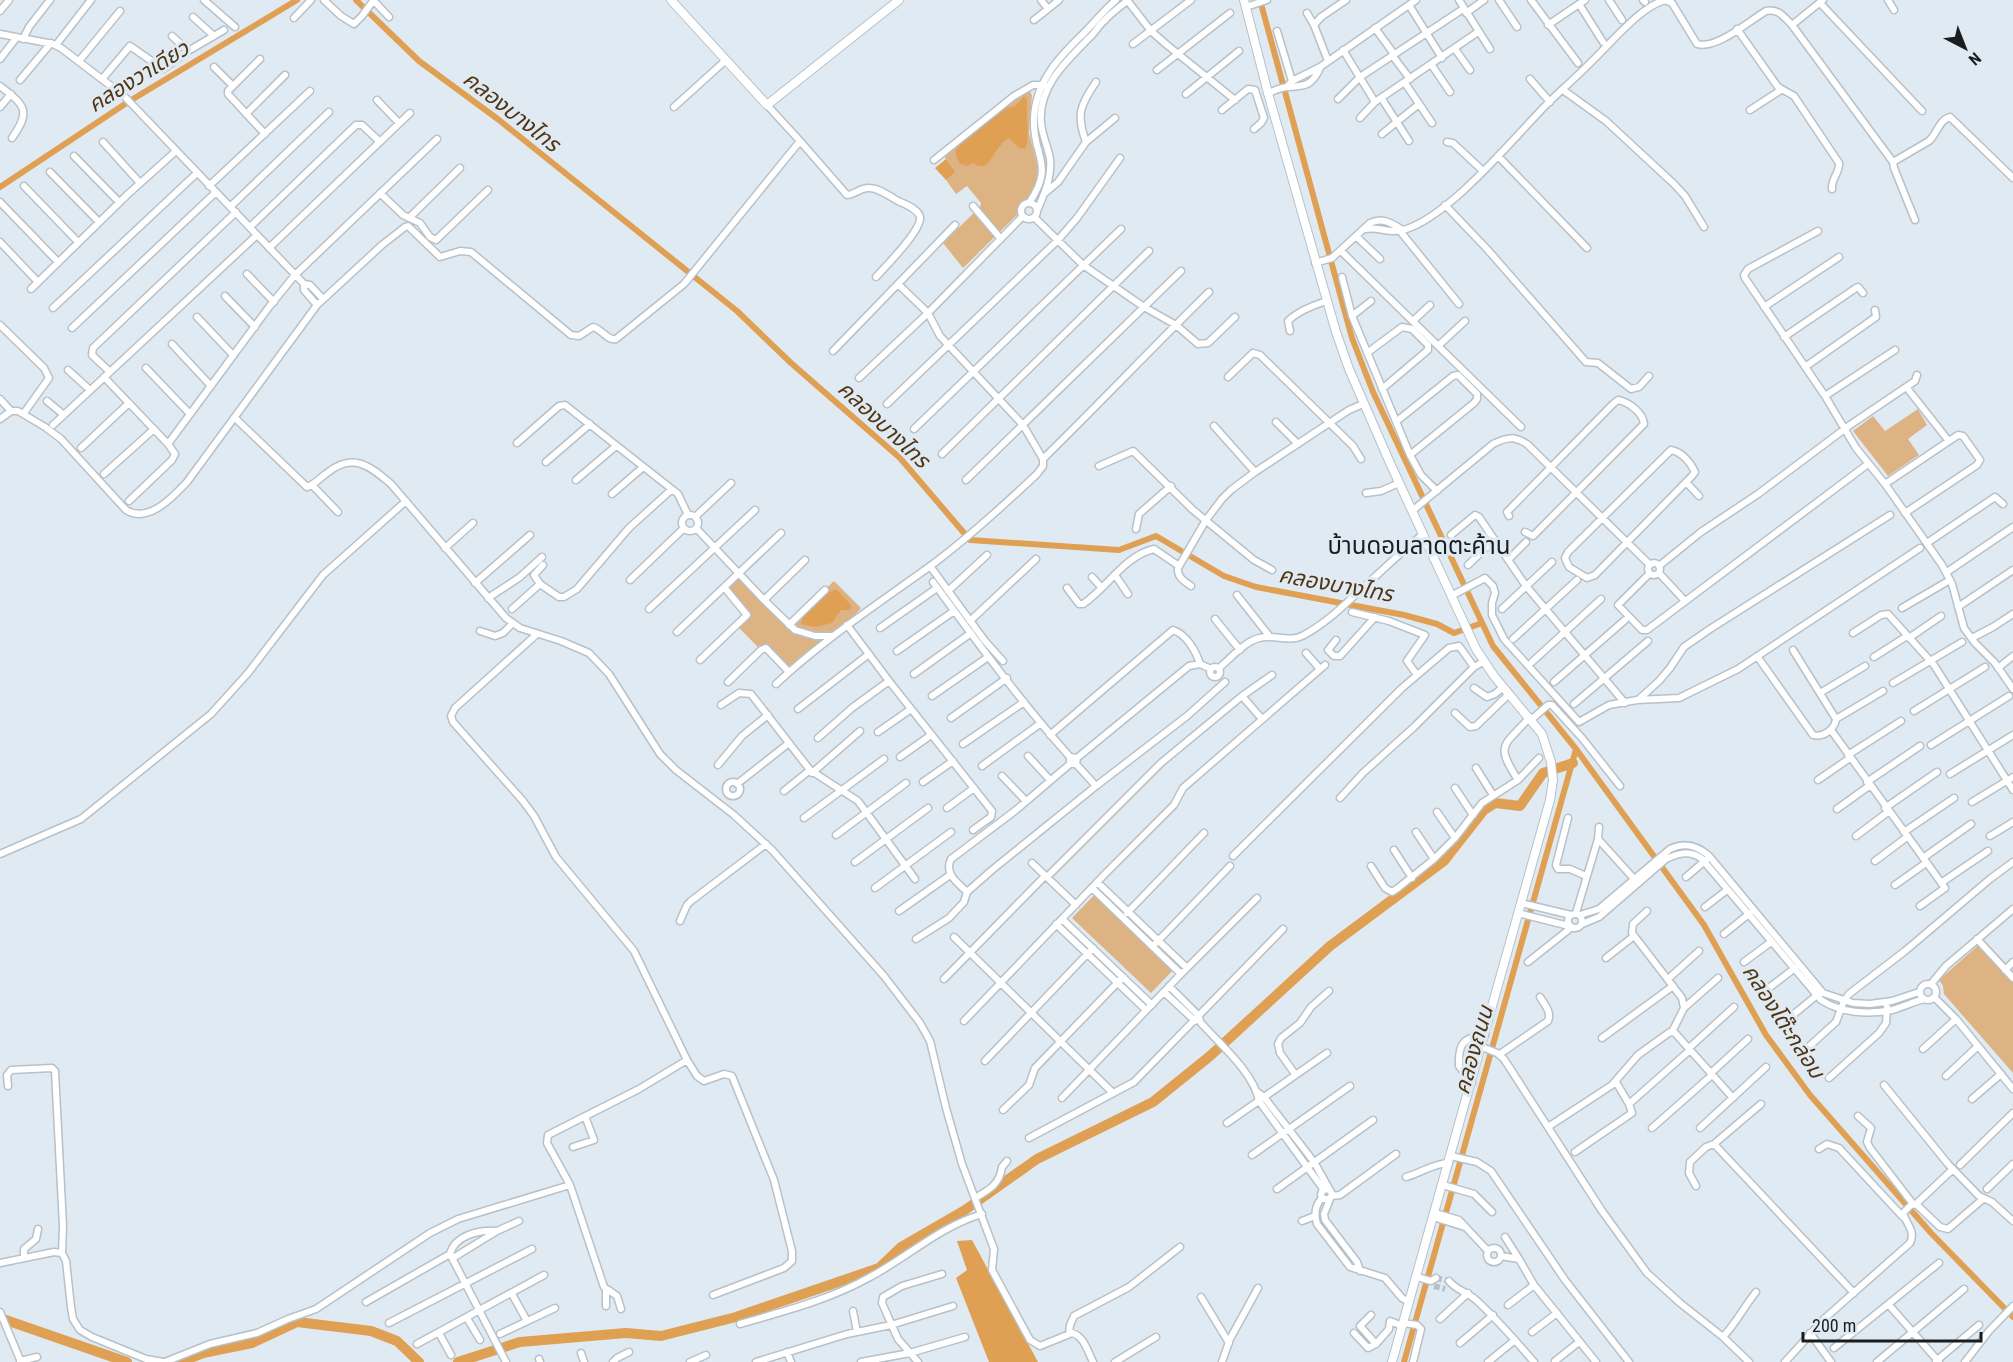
<svg xmlns="http://www.w3.org/2000/svg" width="2013" height="1362" font-family="'Roboto Condensed','Noto Sans Thai',sans-serif">
	<style>
		.green { fill: #deb384 }
		.water { fill: #dfa054 }
		.lines { fill: none; stroke-linecap: round; stroke-linejoin: round }
		.canal { stroke: #dfa054; stroke-width: 6 }
		.river { stroke: #dfa054; stroke-width: 10 }
		.minor-tunnel { stroke: #b8c1c9; stroke-width: 6; stroke-dasharray: 6 3; stroke-linecap: butt }
		.minor-casing { stroke: #b7c1c9; stroke-width: 9 }
		.tertiary-casing { stroke: #b7c1c9; stroke-width: 10 }
		.minor { stroke: #fff; stroke-width: 6 }
		.tertiary { stroke: #fff; stroke-width: 8 }
		.labels { text-anchor: middle; stroke-width: 6; stroke-linejoin: round; paint-order: stroke }
		.water-label { font-size: 22px; font-style: italic; fill: #503515; stroke: #e0eaf3 }
		.quarter-label { font-size: 24px; fill: #191d20; stroke: #e0eaf3 }
	</style>
	<rect width="100%" height="100%" fill="#e0eaf3"/>
	<path class="green" d="M1028,89L1032,95L1029,133L1038,167L1036,184L1031,196L1023,202L1022,210L963,268L943,243L980,207L981,203L967,186L956,194L946,180L956,172L943,155L1005,105Z
		M1918,409L1927,425L1908,439L1919,455L1888,476L1853,431L1873,416L1885,431Z
		M739,574L789,624L834,581L861,608L847,625L789,672L765,646L761,650L736,625L747,614L721,589Z
		M1098,891L1177,966L1151,993L1072,918Z
		M1984,940L2013,971V1073L1944,994L1943,986L1939,980Z"/>
	<path class="water" d="M1024,96L1027,99C1026,112 1030,142 1025,149L1019,148L1009,138C998,144 994,158 985,166H978L974,163L966,166L959,163L955,151L960,144L1005,108L1015,106Z
		M946,159L956,172L946,180L935,168Z
		M836,589L852,606L849,610H841L832,623L815,627L801,624C803,611 823,594 836,589Z
		M972,1240L1038,1362H989L956,1278L967,1270L957,1241Z"/>
	<g class="lines">
		<path class="canal" d="M356,0L419,61L499,120L737,311L791,363L900,458L970,540L1119,550L1156,536L1224,576L1256,587L1404,615L1437,624L1454,633L1482,623
			M1260,0L1352,338L1373,392L1493,646L1576,749L1704,925L1766,1035L1810,1095L1931,1233L2013,1317
			M0,187L128,102L297,0
			M1404,1362L1576,749"/>
		<path class="river" d="M0,1318L127,1362
			M181,1362L203,1353L252,1343L297,1322L371,1331L397,1341L419,1362
			M458,1362L520,1342L626,1333L661,1336L736,1317L879,1268L901,1247L965,1210L1037,1159L1153,1102L1210,1056L1330,946L1444,861L1484,810L1495,803L1520,806L1543,773L1573,763"/>
		<path class="minor-tunnel" d="M1436,1278L1449,1281
			M1434,1286L1445,1289"/>
		<g class="minor-casing">
			<path id="minor" d="M204,0L235,27
				M324,0L341,16L354,24L362,16L373,1
				M373,0L389,17
				M1041,0L1048,9L1059,0
				M1127,0L1151,31L1167,45L1235,100
				M1459,0L1490,49
				M1499,0L1517,27
				M1531,0L1578,63
				M1609,0L1622,20
				M1643,0L1645,2
				M1888,0L1894,10
				M1820,3L1922,111
				M1579,4L1603,42
				M1409,5L1442,58
				M1246,7L1267,0
				M0,11L9,0
				M1307,13L1314,25
				M1466,13L1484,0
				M193,17L214,36
				M294,18L311,0
				M1034,20L1048,9
				M1548,25L1585,0
				M1792,25L1823,0
				M1375,28L1394,54
				M1737,29L1778,87L1794,96L1839,163C1840,173 1831,178 1832,189
				M1277,31L1292,81
				M0,34L53,44L61,48L124,96L304,284V290L317,305
				M172,36L188,51
				M23,39L29,27L50,0
				M1133,44L1191,0
				M56,45L91,0
				M1455,49L1470,70
				M1343,50L1375,102
				M1392,55L1410,79
				M0,59L17,37
				M260,59L228,91V94L265,134
				M79,61L120,11
				M1328,61L1314,25L1321,17L1346,0
				M1431,64L1450,92
				M214,67L233,86
				M1157,70L1230,13
				M103,78L130,46L163,69L188,51L224,30
				M1530,79L1550,102
				M20,80L51,43
				M1405,83L1432,123
				M0,86C24,105 32,110 12,138
				M1287,87L1292,81L1320,67L1416,0
				M1563,90L1606,121L1674,184L1685,196L1704,227
				M1268,93C1274,91 1281,87 1288,87C1305,86 1312,86 1320,68
				M1186,94L1239,51
				M1338,99L1360,77L1463,9
				M1382,99L1409,141
				M377,100L399,123
				M0,107L11,94
				M674,107L726,60
				M1222,110L1248,89L1255,90L1264,118L1261,123L1254,129
				M1750,110L1781,90
				M246,114L285,75
				M1360,118L1375,102L1478,32
				M1382,134L1419,104
				M800,141L847,195C854,195 860,188 868,188C878,187 889,196 898,201C905,204 918,209 920,217C922,230 885,267 876,277
				M103,142L140,183
				M1086,142C1076,115 1080,105 1096,82
				M1447,142L1453,143L1483,171
				M74,156L119,202
				M1498,156L1587,248
				M934,160L1014,96L1033,85H1045
				M1893,162L1894,168L1915,220
				M50,172L99,222
				M24,186L78,242
				M209,186L310,91
				M380,193L403,215L420,223L430,237L436,240L488,190
				M1045,193L1058,182L1086,142L1115,118
				M0,202L58,262
				M1021 211a8 8 0 1 1 16 0a8 8 0 1 1-16 0Z
				M1029,203C1056,164 1032,156 1034,119C1035,82 1059,57 1084,33C1095,22 1104,10 1116,0
				M1445,205L1487,249L1586,362L1598,363L1631,389L1639,387L1649,376
				M973,206L1001,239
				M230,207L329,112
				M1037,211C1044,194 1052,178 1050,159C1048,147 1042,135 1041,123C1038,86 1066,62 1089,38C1095,33 1098,26 1104,21C1111,13 1120,7 1128,0
				M1034,217L1083,265L1144,307L1176,325L1198,344L1208,343L1235,317
				M409,218L460,168
				M250,227L356,125H362L380,142
				M1365,229C1378,226 1389,234 1401,230
				M1400,231L1459,304
				M1818,231L1748,269L1744,275L1745,278L1825,396L1856,448L1885,484L1942,565L1952,584L1964,628L1975,643L1995,663L2013,689
				M1357,237L1380,259
				M0,242L38,282
				M269,248L410,113
				M1341,251L1521,427
				M1315,263L1332,258L1370,223C1383,217 1391,223 1403,230C1449,218 1515,136 1549,102C1567,85 1585,69 1602,51C1618,35 1643,6 1665,0L1672,3L1697,44C1716,50 1749,21 1766,11C1778,8 1784,17 1792,25L1893,162L1929,141C1937,134 1939,120 1950,117L2013,178
				M247,274L274,302
				M1342,277L1352,316L1410,455L1421,475L1437,491
				M304,284L310,285L323,299
				M31,289L127,195L176,151
				M225,296L255,327
				M1764,307L1839,257
				M53,308L197,173
				M1352,316L1371,301
				M197,317L233,355
				M1413,321L1430,305
				M0,325L44,368L49,378L24,413
				M72,328L215,193
				M1290,331L1288,321C1298,311 1314,305 1327,301
				M1784,337L1856,288L1858,287L1863,293
				M172,344L211,386
				M1438,346L1465,321
				M833,351L955,225
				M1367,353L1402,327L1412,329L1428,345V350L1382,389
				M1805,367L1876,317L1875,310
				M146,368L190,414
				M68,370L90,390
				M110,372L92,355L93,348L236,212
				M104,377L168,444L175,454L172,460L129,501
				M1228,377L1253,353L1260,355L1353,446L1361,459
				M859,378L928,313L1023,216
				M1907,388L1948,440
				M1825,396L1895,350
				M0,399L11,411
				M47,401L64,415
				M887,404L1058,240L1077,218L1120,158
				M235,418L307,487C315,484 320,478 327,473C353,452 370,466 391,484L506,618L520,628L561,641L589,653L609,674L660,754L676,770L734,815L772,850L884,976L920,1023L930,1041L946,1108L962,1164L994,1249L992,1270L1030,1340L1040,1346L1072,1333C1084,1336 1088,1352 1093,1362
				M0,419L11,411H18L45,427L61,439L126,510C148,524 173,497 187,482L317,305L382,245L405,227L408,226L440,257L460,251L471,252L571,335L579,336L593,327C602,329 607,341 616,339L684,284L800,141L767,105
				M1397,421L1453,376L1458,375L1477,394V399L1474,403L1410,455
				M1276,422L1298,444
				M53,425L257,235
				M1214,426L1255,472
				M914,429L1121,229
				M517,443L559,406L565,405L678,494L688,515
				M168,444L269,307L295,275L437,139
				M81,448L129,403
				M1671,450C1682,452 1691,463 1695,472L1692,476L1595,575L1587,578L1569,567L1565,558L1568,552Z
				M942,454L1149,251
				M1043,459C1099,404 1153,347 1209,292
				M546,462L590,424
				M1099,466L1133,451L1193,510L1254,560L1272,570
				M104,474L154,429
				M576,480L616,446
				M966,480L1181,271
				M1686,482L1699,496
				M1885,484L1958,435L1963,436L1980,460L1977,465L1905,513
				M312,485L338,512
				M1366,493L1381,491L1399,483
				M612,494L642,468
				M1412,511L1493,444C1507,437 1514,436 1527,444L1650,565
				M682 523a8 8 0 1 1 16 0a8 8 0 1 1-16 0Z
				M1509,516L1507,512L1613,404L1618,400C1629,402 1643,413 1644,424L1533,536L1525,532
				M695,517L731,483
				M696,528L764,600L795,630L815,636H832
				M1136,529L1139,514L1171,486
				M1451,535L1475,515L1479,517L1526,586L1625,703
				M1927,543L1995,497L2003,504
				M445,548L473,523
				M1508,560L1526,542
				M1648 569a6 6 0 1 1 12 0a6 6 0 1 1-12 0Z
				M1468,565L1494,540
				M930,566L985,641L1003,661
				M1659,566L1701,532L1758,494L1850,425L1915,381L1917,375
				M1947,572L2013,527
				M1659,573L1685,601
				M1649,574L1618,605L1642,630H1647L1868,464
				M1115,575L1128,594
				M1092,577L1101,587
				M630,580L684,528
				M933,582C977,642 1021,702 1070,757
				M475,583L530,535
				M540,584L534,575L543,565
				M1191,586C1184,581 1177,577 1178,568L1206,520L1222,499L1231,490L1255,472L1349,410L1363,404
				M1067,588L1079,604H1083C1107,588 1124,556 1154,549L1179,566
				M948,591L987,555
				M1237,595L1270,637
				M1451,596L1485,578L1493,586L1495,593L1492,603V615L1504,639L1579,722L1609,705L1637,700L1679,698L1738,669L1920,548
				M488,598L520,577L542,557
				M764,600L805,560
				M1958,607L2013,570
				M1902,608L1950,580
				M512,609L540,584L559,597H564L577,589L629,528L671,490
				M649,609L755,510
				M1502,609L1552,562
				M1352,612L1389,621L1425,635L1407,661L1417,675
				M1215,619L1240,650
				M970,621L1036,559
				M789,625L825,590
				M847,625L889,681L992,811L991,817L973,830
				M880,628L937,588
				M480,631L495,636L503,633L513,623
				M677,632L781,533
				M1853,633L1881,615L1888,614L1934,665L2013,790
				M1909,638L1941,616
				M1972,638L1993,627L2013,614
				M1513,639L1577,580
				M1336,640L1328,650L1334,656H1340L1375,617
				M897,651L954,611
				M1306,653L1320,669
				M1757,656L1813,735C1823,738 1835,729 1836,719L1793,650
				M1874,657L1907,636
				M700,660L747,615L724,587
				M1532,662L1601,599
				M1210 672a5 5 0 1 1 10 0a5 5 0 1 1-10 0Z
				M1219,668C1231,658 1244,642 1259,638C1274,634 1290,643 1304,635C1328,622 1345,604 1365,586C1384,568 1403,551 1423,534
				M1998,668L2013,656
				M914,674L971,633
				M728,682L761,650L766,648L789,672
				M1554,682L1625,620
				M1893,683L1962,642
				M776,684C823,640 876,605 929,567C967,539 1002,507 1037,474L1043,466V459L1023,425L940,336L928,313L898,284
				M1474,688L1487,697L1495,694L1503,687
				M1820,693L1865,666
				M932,696L988,657
				M1242,696L1262,719
				M1638,700L1659,681L1670,668L1684,647L1710,629L1890,515
				M1574,704L1648,641
				M721,705L739,693L751,694L789,743L737,784
				M798,709L869,654
				M1914,711L1985,667
				M1455,713L1470,727L1476,726L1509,694
				M951,718L1007,678
				M1836,719L1883,691
				M1531,720L1548,705H1552L1582,738L1620,786
				M1831,730L1945,888L1920,906
				M878,732L911,709
				M1050,735L1173,630C1186,634 1196,651 1200,664
				M818,738L852,708L889,681
				M789,743L810,770L858,801L915,879
				M963,744L1024,702
				M1931,745L2009,696
				M1848,755L1901,721
				M1028,756L1050,780
				M900,757L931,735
				M1077,758L1189,666L1200,664L1211,669
				M1076,764L1096,786
				M718,765L742,736L768,715
				M982,766L1041,723
				M1476,768L1493,795
				M812,773L860,731
				M1950,774L2013,735
				M1002,776L1026,801
				M1518,780C1495,744 1503,747 1530,717
				M1818,780L1850,758
				M923,782L953,761
				M1867,782L1920,746
				M726 789a7 7 0 1 1 14 0a7 7 0 1 1-14 0Z
				M1455,788L1473,815
				M784,791L810,770
				M1340,798L1363,773L1414,727L1474,667L1483,662
				M1972,802L2013,777
				M947,808L974,788
				M1885,808L1937,772
				M1837,809L1869,786
				M1437,812L1455,838
				M804,818L884,759
				M1568,818L1556,865L1558,869H1570L1586,876
				M1416,832L1434,859
				M1904,832L1954,798
				M836,835L906,783
				M1856,836L1888,812
				M1990,836L2013,822
				M1598,839L1599,827
				M1394,850L1412,878
				M0,854L81,819L211,714L248,673L323,575L406,501
				M1233,856L1402,688L1449,648L1459,646L1474,667
				M1923,858L1971,824
				M1875,861L1907,837
				M855,862L928,808
				M1032,863L1076,905
				M1371,866L1385,888L1392,892L1398,888L1434,859L1455,838L1482,803L1518,780L1539,758
				M1047,877L1161,763L1242,696L1272,675
				M1686,877L1706,860
				M1097,882L1187,968
				M1941,883L1988,851
				M1895,885L1926,863
				M875,888L951,832
				M1092,888L1181,974
				M967,892C957,882 944,874 951,859L1016,810L1070,764V757L1077,758L1076,764H1070
				M1521,903L1571,915
				M1705,907L1727,890
				M899,911L950,875
				M1647,911L1633,924L1632,933L1682,998L1684,1008
				M1127,913L1204,833
				M1518,913L1569,926
				M1576,913L1598,839L1636,881
				M1568 921a7 7 0 1 1 14 0a7 7 0 1 1-14 0Z
				M1580,915L1599,909L1670,849C1685,842 1697,845 1709,856L1823,993L1853,1003L1870,1004L1892,1001L1919,992
				M1062,919L1152,1005
				M680,921L687,905L691,901L766,844
				M1056,924L1146,1010
				M1582,924L1599,917L1666,859C1679,853 1690,850 1702,859L1821,1000C1841,1013 1868,1015 1892,1010C1903,1007 1913,1002 1924,999
				M1724,934L1750,913
				M954,937L1112,1092
				M916,939L949,918L964,902L967,892L992,870L1096,786L1187,716L1225,682
				M1977,939L2013,978
				M1156,943L1230,866
				M1606,958L1634,936
				M1528,962L1572,927
				M1744,962L1771,942
				M2005,970L2013,962
				M944,979L1045,876
				M1668,979L1699,951
				M1920 992a8 8 0 1 1 16 0a8 8 0 1 1-16 0Z
				M1931,984L1946,966L2013,909
				M1169,986L1198,1015L1201,1023C1220,1044 1254,1073 1259,1101L1324,1190
				M1765,991L1795,968
				M1164,992L1195,1021
				M1934,997L1956,1019L2013,1089
				M964,1021L1106,873L1174,805L1183,788L1325,665
				M1783,1023L1816,996
				M1672,1032L1684,1008L1718,978
				M1602,1038L1673,986
				M1482,1047L1497,1053L1504,1059L1602,1211L1647,1273L1680,1303L1723,1337L1749,1362
				M1689,1048L1734,1007
				M1923,1049L1956,1019
				M1804,1051L1836,1022L1844,1001L1849,994L1905,951L1990,879L2013,862
				M1500,1054L1548,1021C1552,1012 1544,1004 1540,997
				M687,1060L697,1076L704,1081L724,1074L732,1076L774,1180L792,1251V1261L784,1268L713,1295
				M985,1061L1093,948
				M1711,1073L1748,1039
				M1295,1074L1280,1053L1278,1044L1281,1038L1300,1023L1311,1007L1329,991
				M1946,1076L1978,1046
				M1829,1078L1879,1033L1886,1023L1887,1007
				M1472,1083L1459,1066C1458,1044 1463,1037 1485,1035
				M1884,1085L1948,1164L1979,1196L1992,1202L2013,1221
				M8,1086L7,1075L11,1070L52,1068L55,1071L63,1226L62,1253
				M1257,1092L1264,1097L1314,1162L1332,1194L1330,1199H1323L1321,1195L1322,1191L1326,1189L1330,1190
				M1062,1098L1181,974L1257,898
				M1972,1099L2001,1074
				M1629,1104L1690,1050
				M1761,1104L1714,1144L1854,1293
				M1003,1110L1029,1085L1035,1068L1123,977
				M1858,1116L1871,1128L1867,1142L1870,1148L1913,1204
				M1227,1123L1327,1053
				M1548,1127L1612,1085L1638,1055L1670,1032L1675,1033L1733,1098
				M1652,1128L1712,1075
				M1700,1128L1766,1067
				M1029,1138L1134,1082L1283,929
				M573,1147L594,1140L585,1116
				M1819,1149L1827,1144L1839,1148L1903,1217
				M1575,1152L1632,1113L1629,1104L1616,1082
				M1252,1155L1350,1086
				M1451,1156L1477,1162L1491,1171L1565,1280L1629,1362
				M1960,1165L2013,1113
				M1406,1177C1421,1173 1434,1163 1449,1163
				M570,1185L604,1287L617,1296L621,1309
				M1443,1185L1474,1194L1492,1212
				M1696,1186L1689,1173L1690,1162L1706,1147L1714,1144
				M1277,1189L1373,1120
				M1987,1189L2013,1164
				M1332,1196L1340,1195L1396,1154
				M975,1198C989,1190 1000,1184 1002,1167L1007,1161
				M1322,1198C1315,1205 1314,1214 1317,1224L1350,1267L1385,1278L1402,1298L1409,1302
				M1330,1199L1324,1214L1325,1220L1357,1262L1360,1271
				M1916,1204L1953,1169
				M1435,1213L1459,1220L1488,1251
				M1433,1217L1465,1227
				M1302,1221L1315,1216
				M1505,1237L1519,1259
				M1487 1255a7 7 0 1 1 14 0a7 7 0 1 1-14 0Z
				M450,1254C455,1235 479,1230 496,1231
				M1501,1256L1519,1259L1534,1285L1596,1362
				M24,1258V1249L36,1239L38,1229
				M453,1258L497,1231L519,1221
				M0,1263L54,1252L62,1253L66,1261L71,1307L73,1319L80,1330L92,1337L146,1359L163,1362
				M1417,1277L1431,1281L1436,1278
				M1449,1281C1456,1290 1467,1292 1476,1300C1497,1319 1515,1340 1534,1362
				M606,1290V1306
				M512,1294L527,1321
				M1201,1297L1229,1343
				M366,1302L450,1254L506,1362
				M1508,1305L1534,1285
				M1889,1305L1939,1362
				M853,1311L857,1332
				M0,1312L21,1362
				M1371,1315L1360,1326L1376,1344L1389,1329L1390,1321L1402,1326
				M467,1318L480,1340
				M1440,1319L1468,1293
				M389,1323L532,1249
				M1403,1323L1417,1325L1421,1329L1413,1362
				M740,1324C784,1311 829,1300 870,1277C908,1257 939,1227 982,1214
				M1532,1332L1557,1313
				M439,1333L451,1355
				M1354,1333L1368,1348L1376,1344
				M1810,1333L1831,1362
				M500,1334L555,1308
				M1069,1334L1070,1325L1074,1316L1129,1287L1180,1247
				M1723,1337C1736,1323 1744,1307 1756,1292
				M1460,1343L1493,1315
				M417,1344L544,1275
				M1834,1348L1939,1263
				M787,1352L791,1362
				M581,1353L584,1362
				M539,1359L540,1362
				M20,1361L37,1357
				M1555,1361L1579,1342
				M1936,1361L1979,1325
				M165,1362L210,1344L257,1333L288,1319L316,1309L430,1233L458,1219L570,1185L547,1143L548,1135L639,1089L687,1060L634,951L556,857L534,816L523,801L453,722L451,716L455,708L537,634
				M613,1362L617,1358L629,1352
				M690,1362L706,1355
				M756,1362L847,1334L891,1325L953,1306
				M861,1362L910,1353L965,1337
				M918,1362L898,1339L882,1303L883,1297L902,1286L942,1274
				M1115,1362L1156,1337
				M1222,1362L1230,1339L1258,1288
				M1488,1362L1515,1340
				M1785,1362L1824,1319L1910,1243C1916,1231 1906,1224 1903,1213L1911,1205L1916,1204L1940,1227L1948,1229L1983,1199
				M1877,1362L1964,1289
				M1965,1362L1989,1331L2013,1306"/>
		</g>
		<g class="tertiary-casing">
			<path id="tertiary" d="M671,0L767,105L899,0
				M1244,0L1268,93L1336,332L1349,369L1390,463L1476,649L1494,676L1542,734L1551,762L1553,780L1550,800L1392,1362"/>
		</g>
		<use href="#minor" class="minor"/>
		<use href="#tertiary" class="tertiary"/>
	</g>
	<g class="labels">
		<g class="water-label">
			<text transform="translate(138 76) rotate(-32)" y="8">คลองวาเดียว</text>
			<text transform="translate(512 111) rotate(38)" y="8">คลองบางไทร</text>
			<text transform="translate(884 424) rotate(43)" y="8">คลองบางไทร</text>
			<text transform="translate(1336 584) rotate(10)" y="8">คลองบางไทร</text>
			<text transform="translate(1784 1021) rotate(57)" y="8">คลองโต๊ะกล่อม</text>
			<text transform="translate(1473 1050) rotate(-74)" y="8">คลองถนน</text>
		</g>
		<g class="quarter-label">
			<text x="1419" y="554">บ้านดอนลาดตะค้าน</text>
		</g>
	</g>
	<g transform="translate(1965 48) rotate(138)" stroke="#e0eaf3" stroke-width="4.5" paint-order="stroke">
	<path d="M0-4.5L10 22L0 15L-10 22Z" fill="#191d20"/>
	<text y="-9" font-size="16" font-weight="bold" text-anchor="middle" fill="#191d20">N</text>
	</g>
	<path d="M1803 1332v9h178v-9" fill="none" stroke="#191d20" stroke-width="3"/>
	<text x="1812" y="1332" font-size="18" fill="#191d20" stroke="#e0eaf3" stroke-width="4.5" paint-order="stroke">200 m</text>
</svg>
